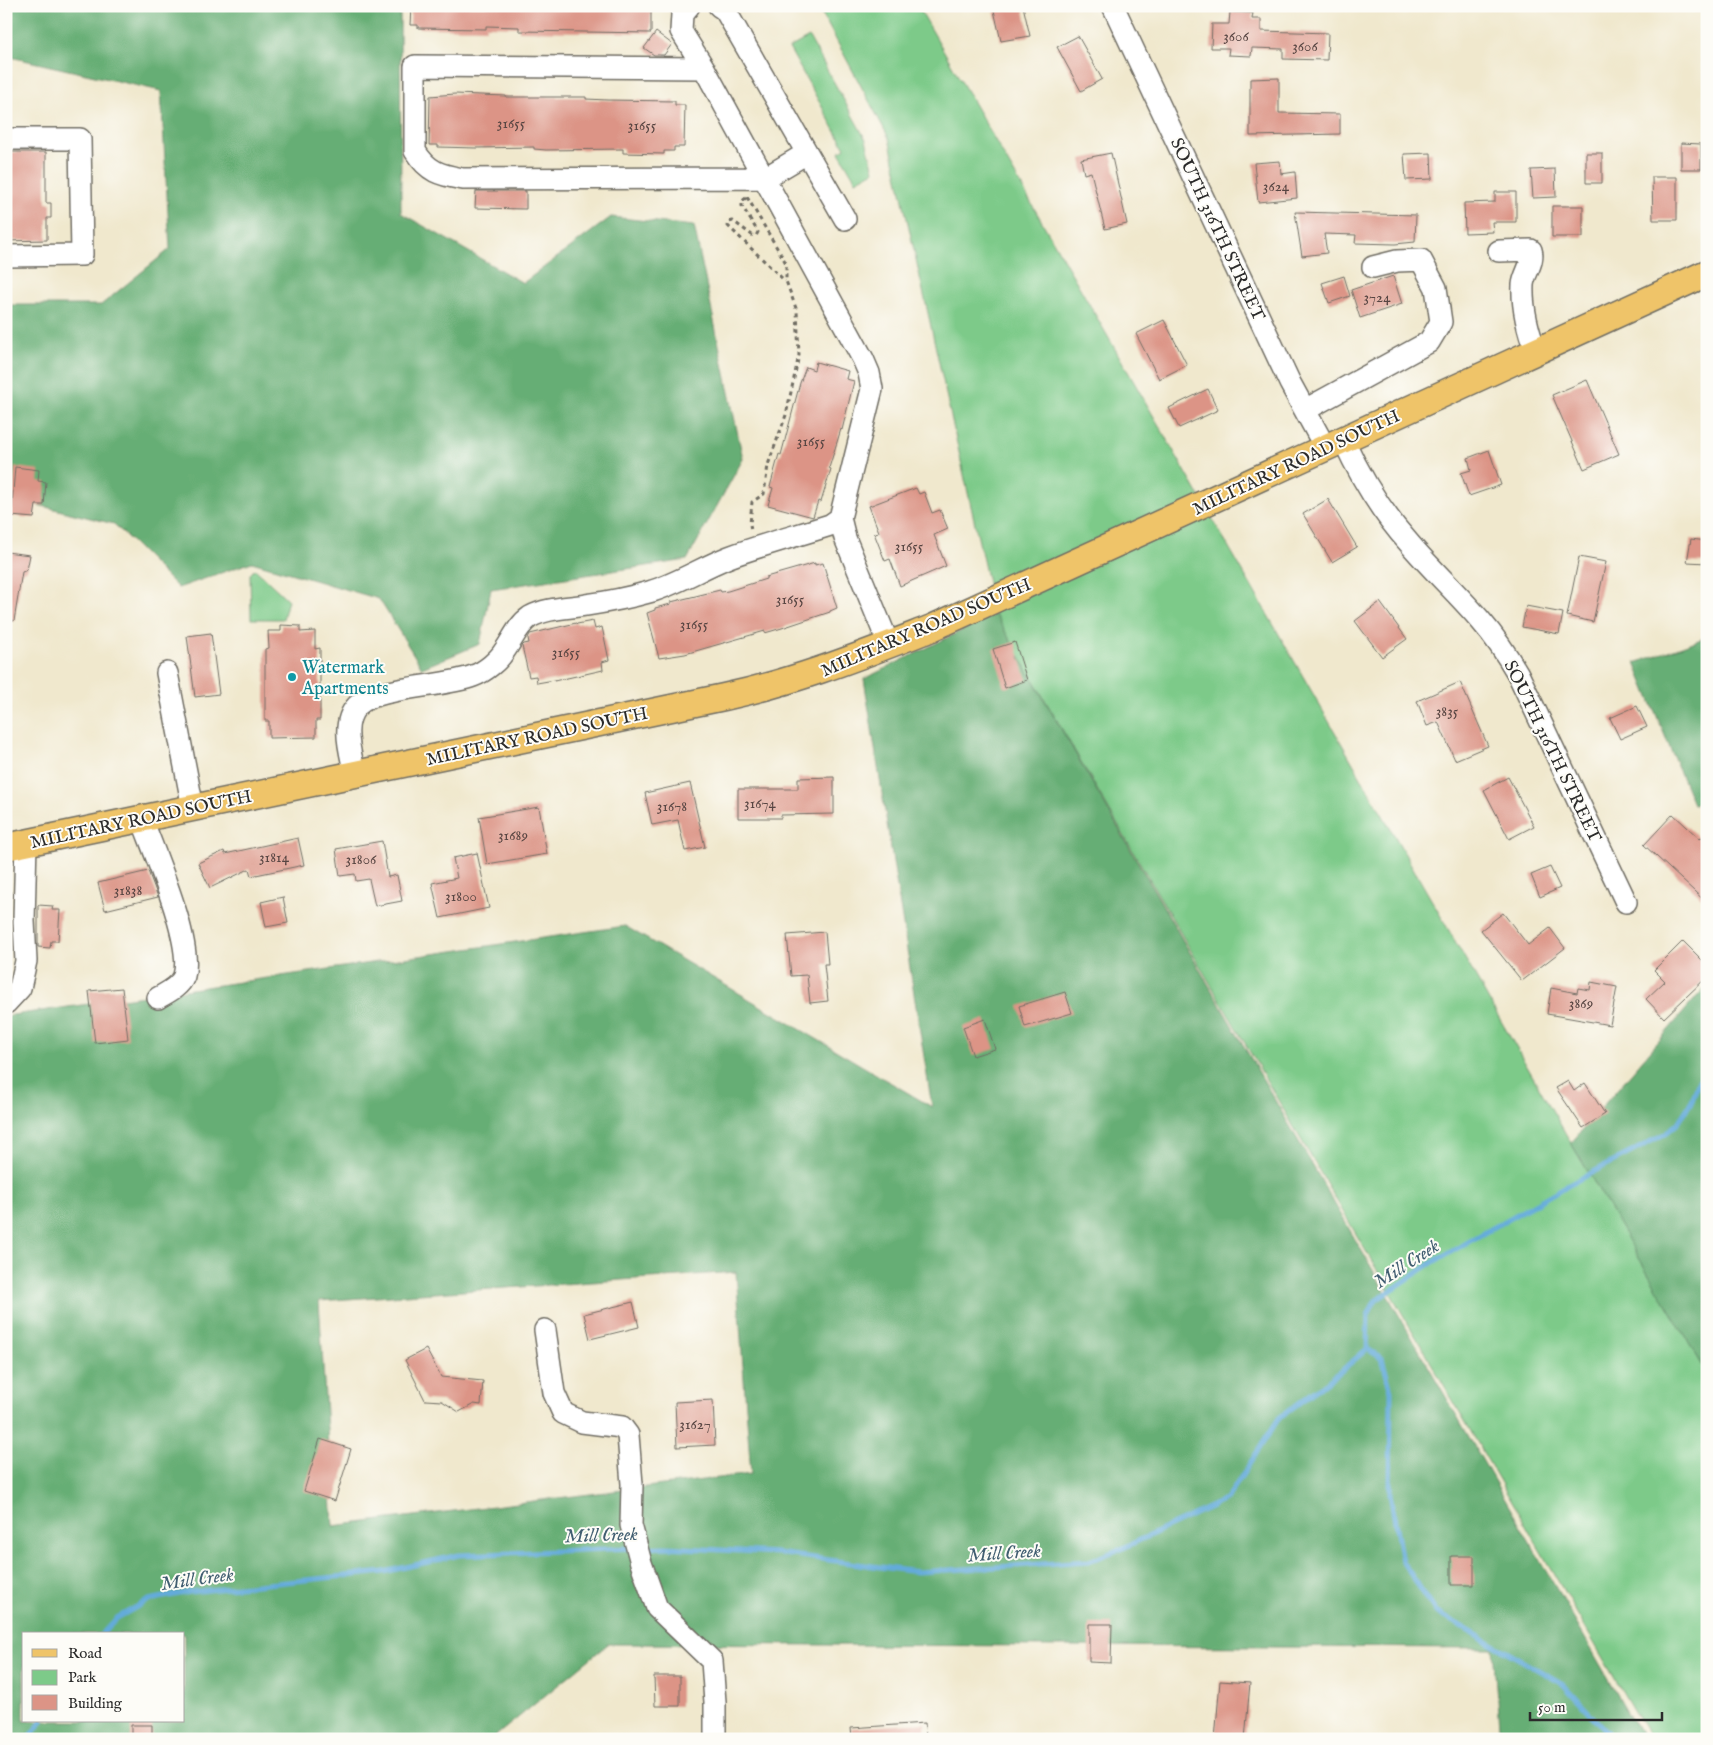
<svg xmlns="http://www.w3.org/2000/svg" width="1713" height="1745" font-family="'IM FELL English',serif">
	<style>
		.green { fill: #7dca89; stroke: #547a5a }
		.forest { fill: #66ae75; stroke: #486c50; fill-rule: evenodd }
		.lines { fill: none; stroke-linecap: round; stroke-linejoin: round }
		.stream { stroke: #63abda; stroke-width: 5 }
		.building { fill: #dc9486 }
		.minor-casing { stroke: #706d64; stroke-width: 24 }
		.major-casing { stroke: #706d64; stroke-width: 29 }
		.path { stroke: #706d64; stroke-width: 3; stroke-dasharray: 4 4; stroke-linecap: butt }
		.minor { stroke: #fff; stroke-width: 21 }
		.major { stroke: #efc469; stroke-width: 26 }
		.culture-dot { fill: #0f9aa8; stroke: #fdfcf7; stroke-width: 2 }
		.labels { text-anchor: middle; stroke-width: 4; stroke-linejoin: round; paint-order: stroke }
		.number-label { font-size: 15px; fill: #574542 }
		.street-label { font-size: 18px; fill: #2b2b2b; stroke: #fdfcf7 }
		.culture-label { font-size: 18px; fill: #0d838f; stroke: #fdfcf7; text-anchor: start }
		.water-label { font-size: 19px; font-style: italic; fill: #415e71; stroke: #fdfcf7 }
	</style>
	<rect width="100%" height="100%" fill="#fdfcf7"/>
	<filter id="ink" filterUnits="userSpaceOnUse"><feTurbulence type="fractalNoise" baseFrequency=".02" numOctaves="2"/><feDisplacementMap in="SourceGraphic" scale="10" xChannelSelector="R" yChannelSelector="G"/><feConvolveMatrix kernelMatrix="1 2 1 2 8 2 1 2 1" color-interpolation-filters="sRGB"/></filter>
	<filter id="wash" filterUnits="userSpaceOnUse"><feTurbulence type="fractalNoise" baseFrequency=".0096" numOctaves="4" result="noise"/><feDisplacementMap in="SourceGraphic" scale="20" xChannelSelector="R" yChannelSelector="G"/><feGaussianBlur stdDeviation="1.12" result="paint"/><feColorMatrix in="noise" values="0 0 0 0 0 0 0 0 0 0 0 0 0 0 0 0 0 1.4 0 .05"/><feComposite in="paint" operator="in"/></filter>
	<g filter="url(#wash)">
		<rect width="100%" height="100%" fill="#f0e8cd"/>
		<path class="green" d="M814,6H918L1571,1143L1707,1373V1739H1650L995,614L889,138L820,10Z
			M809,37L866,140L874,171L856,181L839,152L845,148L789,48Z
			M255,569L288,600L283,619H251L250,574Z"/>
		<path class="forest" d="M6,6H400L401,213L523,283L611,217L694,226L743,459L687,560L491,589L480,644L422,668L379,599L252,562L178,588L114,524L6,497V305H101L170,249L161,91L6,56Z
			M995,614L1643,1739H1500L1493,1648L608,1644L492,1739H6V1016L625,926L932,1107L864,679ZM736,1272L751,1474L333,1526L319,1301ZM24,1634H184V1721H24Z
			M1707,637V802L1693,804L1635,663Z
			M1707,985V1373L1571,1143Z"/>
		<g class="lines">
			<path class="stream" d="M1367,1349L1382,1358L1391,1391L1390,1494L1402,1561L1436,1612L1563,1684L1613,1739
				M641,1548L665,1547L777,1553L917,1572L1089,1561L1123,1548L1227,1499L1279,1418L1340,1372L1367,1349L1368,1315L1375,1301L1435,1261L1559,1190L1637,1149L1666,1133L1677,1124L1692,1101L1707,1056
				M102,1634L117,1618L149,1600L190,1592L384,1572L459,1555L633,1548
				M28,1739L42,1721"/>
		</g>
		<g id="blocks">
			<path class="building" d="M411,6H651V33L519,31V27L486,26V29L418,28V25H410Z
				M993,6H1023L1030,36L1001,41Z
				M1230,12L1253,13L1252,19H1261V31L1328,33L1327,60L1283,59V49L1252,48L1251,56L1228,55L1229,48H1211L1212,24H1229Z
				M656,32L672,44L664,55H654L644,48Z
				M1078,36L1102,79L1081,91L1057,47Z
				M1279,78V113L1340,114V134L1250,136V79Z
				M455,94L506,96V97H586V99L607,100L675,101V105H685L684,147H674V151H664V154L623,153V149L546,150L534,149V147L476,148L438,147V145H429L430,96Z
				M1681,143L1701,144V169H1681Z
				M6,152H46V203H51V218H47V240L6,241Z
				M1111,153L1127,224L1105,229L1091,172L1084,174L1081,159Z
				M1431,153L1432,179L1406,180L1404,154Z
				M1586,153H1602V183H1586Z
				M1280,161L1281,174L1295,172L1297,198L1258,202L1254,163Z
				M1555,169L1556,197L1533,198L1531,170Z
				M1652,177H1677V220H1653Z
				M476,191H526V209L475,208Z
				M1495,192H1516V222H1492L1493,232L1465,233L1464,203L1495,202Z
				M1552,206H1583V237H1552Z
				M1295,212L1416,215L1415,242L1395,244L1355,243L1356,235L1324,234L1327,253L1302,256Z
				M1344,276L1350,296L1329,303L1322,283Z
				M1393,276L1402,304L1360,318L1351,290Z
				M1164,320L1187,365L1159,379L1136,334Z
				M816,362L848,371L846,379L854,381L842,430L841,429L829,468L831,469L821,502L818,501L813,517L768,505L773,488L770,487L779,454L781,455L800,383L806,367L814,370Z
				M1587,380L1619,454L1584,469L1552,395Z
				M1208,389L1218,410L1179,428L1169,408Z
				M1489,450L1501,485L1469,496L1461,473L1471,470L1468,458Z
				M15,467L39,470L38,481L46,482L44,505H36L34,518L11,516Z
				M916,488L919,494L924,492L932,513L940,510L948,529L934,535L946,566L900,586L890,559L885,561L874,533L879,532L869,506Z
				M1328,499L1357,547L1332,562L1303,514Z
				M1691,539L1707,541V563L1687,562Z
				M6,552L30,555L27,570L22,572L14,621L6,620Z
				M1579,557L1606,562L1593,622L1567,616Z
				M815,563V565L823,563L837,608L830,611V612L782,628L765,633V631L685,654L659,658L647,613L655,610V608L671,604V602L720,590L721,592L728,591L766,579V577Z
				M1380,602L1407,639L1382,657L1355,621Z
				M1526,606L1563,613L1559,634L1522,627Z
				M593,621L595,629L602,627L609,660L602,662L603,670L554,681V680L537,683L536,676L529,677L522,646L524,644L529,643L528,638L530,634L576,623L577,624Z
				M281,625L300,626V632L315,631V649L320,648V720H316V737L269,738V721H265V649L269,648L268,631H281Z
				M211,633L219,694L195,697L187,636Z
				M1015,642L1027,680L1005,688L993,649Z
				M1460,682L1488,746L1455,760L1438,722L1427,726L1417,701Z
				M1637,706L1647,727L1620,739L1610,718Z
				M834,777V814L781,815V818H738V789H798V778Z
				M1508,777L1534,826L1509,839L1484,790Z
				M690,783L705,847L685,851L678,820L652,825L645,793Z
				M539,807L547,854L487,864L479,817Z
				M1673,814L1700,839L1707,832V903L1644,845Z
				M298,838L304,865L251,876L249,869L210,888L198,863L224,851L225,854Z
				M382,841L388,877L397,875L402,901L375,906L369,879L356,881L355,874L340,876L336,849Z
				M477,853L489,908L440,918L432,883L457,878L453,858Z
				M1550,867L1560,888L1540,897L1531,875Z
				M148,871L158,897L105,910L98,883Z
				M283,897L288,923L266,927L261,902Z
				M38,905L53,906L52,910H60L58,941H51L50,948L38,947Z
				M1503,913L1528,945L1550,928L1565,948L1522,981L1481,930Z
				M825,932L828,964H824L828,1001L810,1003L807,975L791,976L787,935Z
				M1683,941L1707,965V977L1664,1018L1646,999L1665,981L1654,970Z
				M1591,982L1617,987L1610,1025L1547,1014L1551,988L1577,993L1578,988L1590,990Z
				M122,988L128,1039L95,1043L89,991Z
				M1065,992L1072,1013L1025,1027L1019,1006Z
				M985,1019L995,1049L973,1056L963,1027Z
				M1568,1081L1574,1091L1585,1083L1605,1114L1583,1128L1556,1088Z
				M633,1302L639,1327L590,1339L584,1314Z
				M426,1349L441,1377L483,1381L481,1405L474,1404L459,1412L442,1401L425,1400L405,1360Z
				M713,1400L715,1445L677,1447L675,1402Z
				M320,1439L351,1449L335,1501L304,1491Z
				M1451,1556H1474V1585H1451Z
				M1089,1624H1112L1111,1663L1089,1662Z
				M654,1676H680V1706H655Z
				M1220,1681L1250,1683L1245,1739H1215Z
				M925,1723L926,1739H852L851,1728Z
				M131,1725H152V1739H131Z"/>
		</g>
	</g>
	<g filter="url(#ink)">
		<use href="#blocks" fill-opacity="0" stroke="#706d64" stroke-width="1"/>
		<g class="lines">
			<g class="minor-casing">
				<path id="minor" d="M689,6L682,14L681,31L704,68
					M719,6L725,10L845,219
					M1113,6L1290,383L1326,449
					M6,139H80L82,255L6,256
					M807,153L765,178L463,179C440,175 428,172 415,151V66L704,68L863,359L869,373L872,389L840,518L845,538L889,645
					M1499,251L1531,250C1535,262 1524,273 1523,285C1522,308 1528,331 1536,352
					M1305,410L1429,342L1441,322L1436,288L1421,260L1397,261L1373,267
					M1344,441C1361,478 1381,512 1409,543C1432,570 1458,594 1481,621C1495,637 1507,655 1518,674L1626,902
					M167,673L193,808
					M355,775C351,753 340,724 357,706C374,687 445,687 473,676C485,672 499,660 505,650C513,639 518,625 530,617C546,608 568,608 586,605C607,602 628,598 649,592C677,584 701,568 729,557C761,545 796,536 830,525L840,518
					M142,819C154,853 194,943 184,976C180,987 166,993 158,998
					M6,1003L20,988L26,961L24,921L26,842
					M545,1330L554,1393L563,1413L582,1422L622,1427L628,1435L632,1484L631,1525L641,1563L657,1608L712,1661L715,1702V1739"/>
			</g>
			<g class="major-casing">
				<path id="major" d="M6,847L724,697C798,681 862,655 932,628L1707,273"/>
			</g>
			<path class="path" d="M747,197L786,263V281L797,311L799,355L786,415L768,465L764,494L752,502L750,524L751,531
				M746,198L742,201V206L758,232L756,236L752,235L733,221L729,222L728,226L785,281"/>
			<use href="#minor" class="minor"/>
			<use href="#major" class="major"/>
		</g>
	</g>
	<circle class="culture-dot" cx="292" cy="677" r="5"/>
	<g class="labels">
		<g class="number-label">
			<text x="1236" y="41">3606</text>
			<text x="1305" y="51">3606</text>
			<text x="511" y="128">31655</text>
			<text x="642" y="130">31655</text>
			<text x="1276" y="191">3624</text>
			<text x="1377" y="302">3724</text>
			<text x="811" y="446">31655</text>
			<text x="909" y="551">31655</text>
			<text x="790" y="604">31655</text>
			<text x="694" y="629">31655</text>
			<text x="566" y="657">31655</text>
			<text x="1447" y="716">3835</text>
			<text x="760" y="808">31674</text>
			<text x="672" y="811">31678</text>
			<text x="513" y="840">31689</text>
			<text x="274" y="862">31814</text>
			<text x="361" y="864">31806</text>
			<text x="128" y="895">31838</text>
			<text x="461" y="901">31800</text>
			<text x="1581" y="1008">3869</text>
			<text x="695" y="1429">31627</text>
		</g>
		<g class="street-label">
			<text transform="translate(1218 229) rotate(65)" y="6">SOUTH 316TH STREET</text>
			<text transform="translate(1296 462) rotate(-25)" y="6">MILITARY ROAD SOUTH</text>
			<text transform="translate(926 627) rotate(-23)" y="6">MILITARY ROAD SOUTH</text>
			<text transform="translate(537 736) rotate(-12)" y="6">MILITARY ROAD SOUTH</text>
			<text transform="translate(1553 751) rotate(64)" y="6">SOUTH 316TH STREET</text>
			<text transform="translate(141 819) rotate(-12)" y="6">MILITARY ROAD SOUTH</text>
		</g>
		<g class="culture-label">
			<text x="302" y="673">Watermark<tspan x="302" dy="21">Apartments</tspan></text>
		</g>
		<g class="water-label">
			<text transform="translate(1406 1263) rotate(-33)" y="7">Mill Creek</text>
			<text transform="translate(601 1534) rotate(-2)" y="7">Mill Creek</text>
			<text transform="translate(1004 1552) rotate(-4)" y="7">Mill Creek</text>
			<text transform="translate(197 1578) rotate(-8)" y="7">Mill Creek</text>
		</g>
	</g>
	<rect width="1713" height="1745" fill="none" stroke="#fdfcf7" stroke-width="25"/>
	<rect x="22" y="1632" width="162" height="90" fill="#fdfcf7" stroke="#a9a8a5"/>
	<rect x="32" y="1649" width="25" height="8" fill="#efc469" stroke="#a9a8a5"/>
	<text x="68" y="1658" font-size="15" fill="#2b2b2b">Road</text>
	<rect x="32" y="1670" width="25" height="15" fill="#7dca89" stroke="#a9a8a5"/>
	<text x="68" y="1682" font-size="15" fill="#2b2b2b">Park</text>
	<rect x="32" y="1695" width="25" height="15" fill="#dc9486" stroke="#a9a8a5"/>
	<text x="68" y="1708" font-size="15" fill="#2b2b2b">Building</text>
	<path d="M1530 1712v8h132v-8" fill="none" stroke="#2b2b2b" stroke-width="2.5"/>
	<text x="1538" y="1712" font-size="15" fill="#2b2b2b" stroke="#fdfcf7" stroke-width="4" paint-order="stroke">50 m</text>
</svg>
